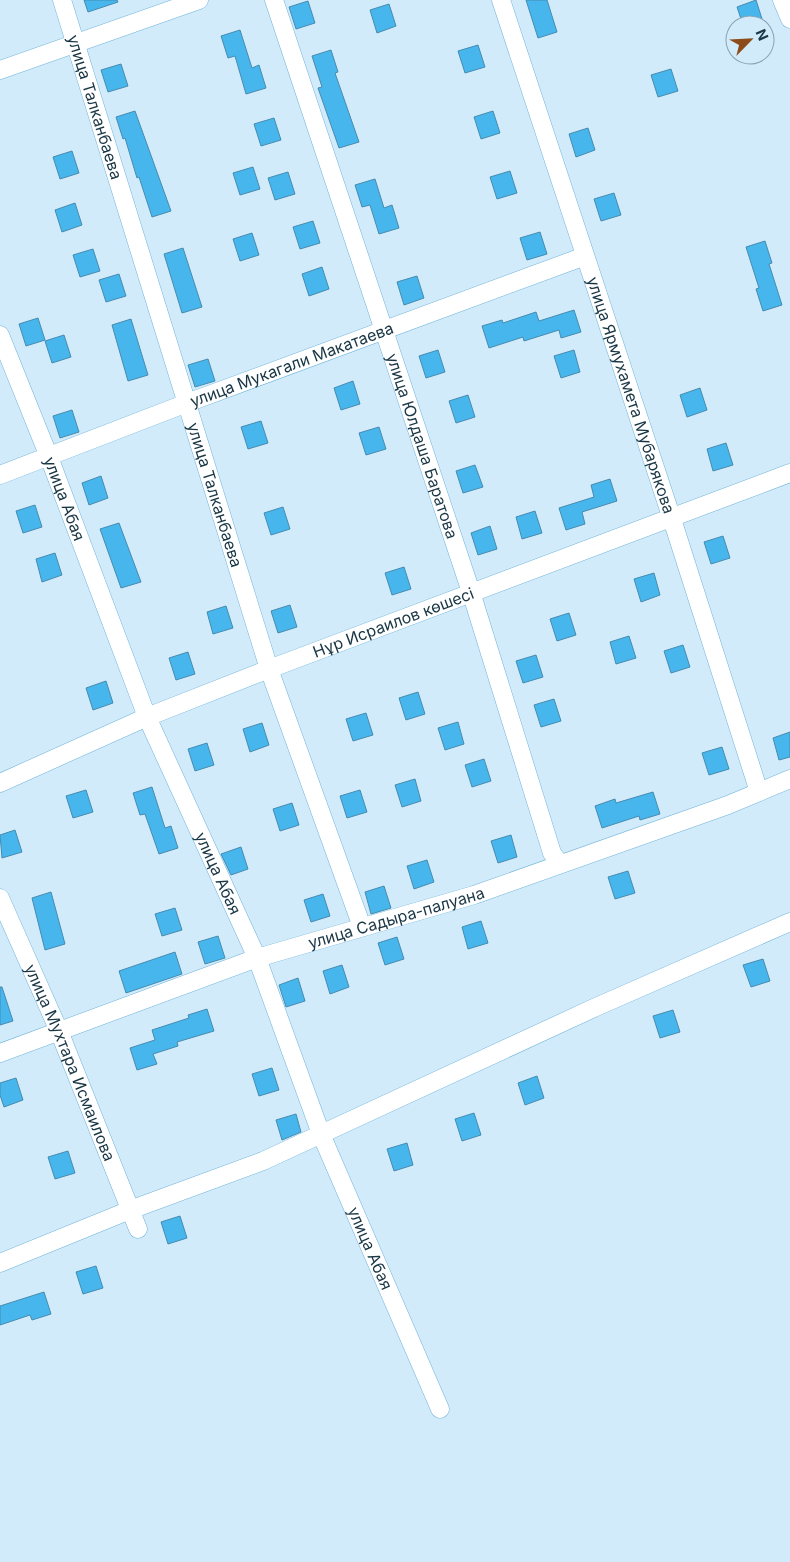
<svg xmlns="http://www.w3.org/2000/svg" width="790" height="1562" font-family="Inter,sans-serif">
	<style>
		.building { fill: #46b6ed; stroke: #478baf }
		.lines { fill: none; stroke-linecap: round; stroke-linejoin: round }
		.minor-casing { stroke: #70b4da; stroke-width: 19 }
		.minor { stroke: #fff; stroke-width: 18 }
		.labels { text-anchor: middle; stroke-width: 4.5; stroke-linejoin: round; paint-order: stroke }
		.street-label { font-size: 16px; fill: #193645; stroke: #d1ebfb }
	</style>
	<rect width="100%" height="100%" fill="#d1ebfb"/>
	<path class="building" d="M84,0H117L118,2L88,12Z
		M526,0H547L557,32L538,38Z
		M756,0L763,22L743,25L737,7Z
		M308,1L315,23L296,29L289,7Z
		M389,4L396,26L377,33L370,10Z
		M240,30L252,68L259,65L266,88L246,94L235,56L228,58L221,36Z
		M478,45L485,67L465,73L458,51Z
		M331,50L338,72L335,73L359,142L339,148L318,88L322,87L312,56Z
		M121,64L128,86L108,92L101,70Z
		M671,69L678,91L658,97L651,75Z
		M135,111L171,211L152,217L139,177L137,178L125,138L123,139L116,117Z
		M493,111L500,133L481,139L474,117Z
		M274,118L281,140L261,146L254,124Z
		M588,128L595,150L576,157L569,134Z
		M72,151L79,173L60,179L53,157Z
		M253,167L260,189L240,195L233,173Z
		M510,171L517,193L497,199L490,177Z
		M288,172L295,194L275,200L268,178Z
		M375,179L384,208L392,205L399,228L379,234L370,205L362,207L355,185Z
		M614,193L621,215L601,221L594,199Z
		M75,203L82,225L62,232L55,210Z
		M313,221L320,243L300,249L293,227Z
		M540,232L547,254L527,260L520,238Z
		M252,233L259,255L240,261L233,239Z
		M765,241L772,263L769,264L782,305L763,311L756,289L759,288L746,247Z
		M183,248L202,307L182,313L164,254Z
		M93,249L100,271L80,277L73,255Z
		M322,267L329,289L309,296L302,274Z
		M119,274L126,296L106,302L99,280Z
		M417,276L424,298L404,305L397,282Z
		M574,310L581,332L561,338L559,330L524,341L523,337L489,348L482,326L502,320L503,323L536,312L539,321Z
		M38,318L45,340L26,346L19,324Z
		M131,319L148,375L128,381L112,325Z
		M64,335L71,357L52,363L45,341Z
		M438,350L445,372L426,378L419,356Z
		M574,350L580,372L561,378L554,356Z
		M208,359L215,381L195,387L188,365Z
		M353,381L360,404L341,410L334,388Z
		M700,388L707,410L687,417L680,395Z
		M468,395L475,417L456,423L449,401Z
		M72,410L79,432L60,438L53,416Z
		M261,421L268,443L248,449L241,427Z
		M379,427L386,449L366,455L359,433Z
		M726,443L733,465L713,471L707,449Z
		M475,465L483,487L463,493L456,471Z
		M101,476L108,498L89,505L82,483Z
		M610,479L617,501L582,512L585,524L566,530L559,508L594,497L591,485Z
		M35,505L42,527L23,533L16,511Z
		M283,507L290,529L271,535L264,513Z
		M535,511L542,533L522,539L516,517Z
		M119,523L141,582L121,588L100,529Z
		M490,526L497,549L478,555L471,533Z
		M723,536L730,558L711,564L704,542Z
		M55,553L62,575L42,582L36,559Z
		M404,567L411,589L392,595L385,573Z
		M654,573L660,595L641,602L634,579Z
		M290,605L297,627L278,633L271,611Z
		M226,606L233,628L213,634L207,612Z
		M569,613L576,635L557,641L550,619Z
		M629,636L636,658L616,664L610,642Z
		M683,645L690,667L671,673L664,651Z
		M188,652L195,674L176,680L169,658Z
		M536,655L543,677L523,683L516,661Z
		M106,681L113,703L93,710L86,688Z
		M418,692L425,714L406,720L399,698Z
		M554,699L561,721L541,727L534,705Z
		M366,713L373,735L353,741L346,719Z
		M458,722L464,744L445,750L438,728Z
		M262,723L269,745L250,752L243,729Z
		M790,732V757L779,760L773,738Z
		M207,743L214,765L195,771L188,749Z
		M722,747L729,769L709,775L702,753Z
		M484,759L491,781L472,787L465,765Z
		M415,779L421,801L402,807L395,785Z
		M152,787L165,828L171,826L178,848L159,854L145,814L140,815L133,793Z
		M86,790L93,812L73,818L66,796Z
		M360,790L367,812L347,818L340,796Z
		M653,792L660,814L640,820L639,816L602,828L595,806L615,799L616,803Z
		M292,803L299,825L280,831L273,809Z
		M15,830L22,852L2,858L0,835Z
		M511,835L517,857L498,863L491,841Z
		M241,847L248,869L231,875L221,854Z
		M427,860L434,882L414,889L407,866Z
		M628,871L635,893L615,899L608,877Z
		M384,886L391,908L371,914L365,892Z
		M51,892L65,944L45,950L32,898Z
		M323,894L330,916L311,922L304,900Z
		M175,908L182,930L162,936L155,914Z
		M481,921L488,943L468,949L462,927Z
		M218,936L225,958L205,964L198,942Z
		M397,937L404,959L385,965L378,943Z
		M175,952L182,974L126,993L119,971Z
		M763,959L770,981L751,987L743,965Z
		M342,965L349,987L330,994L323,971Z
		M298,978L305,1001L286,1007L279,985Z
		M0,987H2L13,1021L0,1025Z
		M207,1009L214,1031L177,1042L178,1046L153,1054L157,1064L137,1070L130,1048L155,1040L152,1030L189,1018L188,1015Z
		M673,1010L680,1032L660,1038L653,1016Z
		M272,1068L279,1090L259,1096L252,1074Z
		M537,1076L544,1098L525,1105L518,1083Z
		M16,1078L23,1100L4,1107L0,1095V1083Z
		M474,1113L481,1135L462,1141L455,1119Z
		M296,1114L301,1132L282,1140L276,1120Z
		M407,1143L413,1165L394,1171L387,1149Z
		M68,1151L75,1173L55,1179L48,1157Z
		M180,1216L187,1238L168,1244L161,1222Z
		M96,1266L103,1288L83,1294L76,1272Z
		M44,1292L51,1314L32,1320L30,1315L0,1325V1306Z"/>
	<g class="lines">
		<g class="minor-casing">
			<g id="minor">
				<path id="s1" d="M62,0L269,669L362,927"/>
				<path id="s2" d="M274,0L471,592L552,853L560,864"/>
				<path id="s3" d="M501,0L672,519L759,792"/>
				<path d="M782,0L790,19"/>
				<path d="M0,70L199,0"/>
				<path id="s4" d="M0,335L49,457L147,717L257,958L321,1134L440,1409"/>
				<path id="s5" d="M0,475L187,403L585,256"/>
				<path id="s6" d="M0,783L147,717L269,669L790,473"/>
				<path id="s7" d="M0,898L59,1031L138,1229"/>
				<path id="s8" d="M0,1053L257,958L474,895L728,805L790,779"/>
				<path d="M0,1263L130,1210L263,1161L596,1007L790,922"/>
			</g>
		</g>
		<use href="#minor" class="minor"/>
	</g>
	<g class="labels">
		<g class="street-label">
			<text dy="6" stroke="none"><textPath href="#s1" startOffset="112">улица Талканбаева</textPath></text>
			<text dy="6" stroke="none"><textPath href="#s5" startOffset="312">улица Мукагали Макатаева</textPath></text>
			<text dy="6" stroke="none"><textPath href="#s3" startOffset="416">улица Ярмухамета Мубарякова</textPath></text>
			<text dy="6" stroke="none"><textPath href="#s2" startOffset="470">улица Юлдаша Баратова</textPath></text>
			<text dy="6" stroke="none"><textPath href="#s1" startOffset="518">улица Талканбаева</textPath></text>
			<text dy="6" stroke="none"><textPath href="#s4" startOffset="176">улица Абая</textPath></text>
			<text dy="6" stroke="none"><textPath href="#s6" startOffset="425">Нұр Исраилов көшесі</textPath></text>
			<text dy="6" stroke="none"><textPath href="#s4" startOffset="581">улица Абая</textPath></text>
			<text dy="6" stroke="none"><textPath href="#s8" startOffset="419">улица Садыра-палуана</textPath></text>
			<text dy="6" stroke="none"><textPath href="#s7" startOffset="179">улица Мухтара Исмаилова</textPath></text>
			<text dy="6" stroke="none"><textPath href="#s4" startOffset="986">улица Абая</textPath></text>
		</g>
	</g>
	<g transform="translate(750 40) rotate(66)"><circle r="24" fill="#d1ebfb" stroke="#87a3b2"/>
	<path d="M0-4L9 19L0 12L-9 19Z" fill="#8d4b19"/>
	<text y="-8" font-size="14" font-weight="bold" text-anchor="middle" fill="#193645">N</text>
	</g>
</svg>
